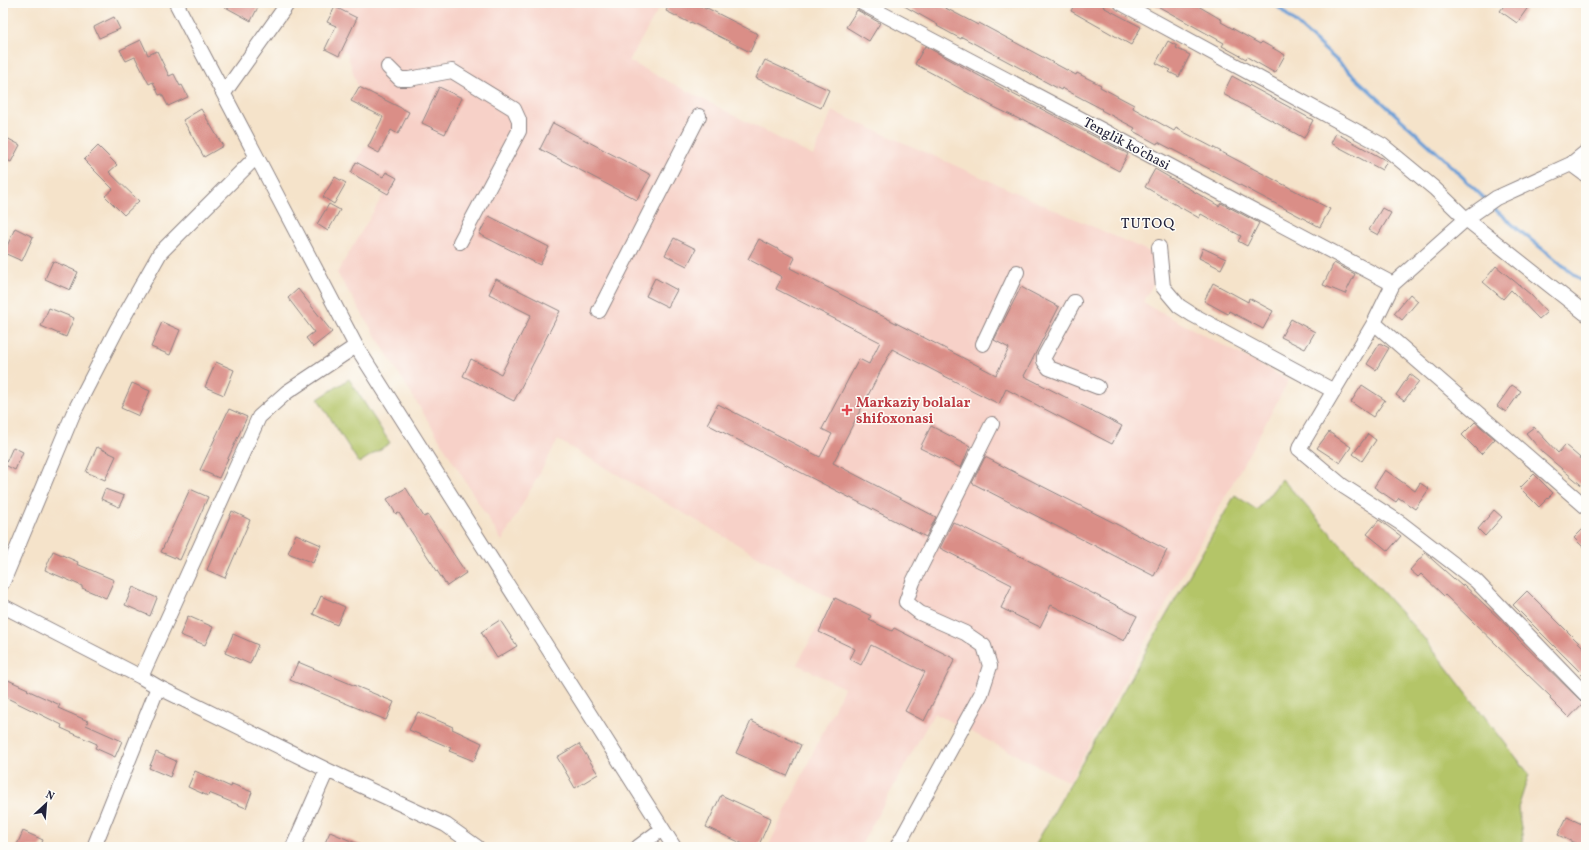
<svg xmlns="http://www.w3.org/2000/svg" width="1589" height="850" font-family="Vollkorn,serif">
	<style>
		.built { fill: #f7d1c8 }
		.green { fill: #b4c568; stroke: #6b7452 }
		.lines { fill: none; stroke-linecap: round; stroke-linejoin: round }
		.stream { stroke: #6a9ed6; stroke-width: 3.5 }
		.building { fill: #da8e87 }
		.minor-casing { stroke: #8c8282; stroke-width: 16 }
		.minor { stroke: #fff; stroke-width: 14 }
		.health-dot { fill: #e0444e; stroke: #fdfcf7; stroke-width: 1.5 }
		.labels { text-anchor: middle; stroke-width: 3; stroke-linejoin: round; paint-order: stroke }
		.street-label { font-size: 14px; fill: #22223b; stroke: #fdfcf7 }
		.health-label { font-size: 14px; font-weight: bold; fill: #be3a42; stroke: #fdfcf7; text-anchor: start }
		.neighbourhood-label { font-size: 15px; letter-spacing: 1px; fill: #22223b; stroke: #fdfcf7 }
	</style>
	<rect width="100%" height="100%" fill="#fdfcf7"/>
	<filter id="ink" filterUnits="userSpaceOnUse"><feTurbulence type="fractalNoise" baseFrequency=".025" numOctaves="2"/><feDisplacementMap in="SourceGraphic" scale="8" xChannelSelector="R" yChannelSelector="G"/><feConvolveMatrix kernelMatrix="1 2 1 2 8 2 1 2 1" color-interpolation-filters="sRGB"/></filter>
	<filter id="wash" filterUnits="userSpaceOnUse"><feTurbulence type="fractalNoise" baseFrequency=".012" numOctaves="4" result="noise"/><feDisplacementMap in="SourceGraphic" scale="16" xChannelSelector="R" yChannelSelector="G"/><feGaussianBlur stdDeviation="0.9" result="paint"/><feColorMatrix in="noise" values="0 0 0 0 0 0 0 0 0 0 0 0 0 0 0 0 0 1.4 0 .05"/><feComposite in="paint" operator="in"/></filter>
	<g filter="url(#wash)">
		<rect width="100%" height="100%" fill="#f5e3ca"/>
		<path class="built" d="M336,3H662L629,61L813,156L832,111L1166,259L1143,303L1289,380L1069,782L934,713L860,847H768L844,688L797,664L833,600L558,440L502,541L337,273L385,192L377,187L351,173L365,146L368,147L385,118L351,101L358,88L347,53L342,51L357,18L335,7Z"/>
		<path class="green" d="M349,379L390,443L359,463L318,399Z
			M1282,479L1423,637L1529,774L1518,808L1524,847H1034L1235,495L1257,510Z"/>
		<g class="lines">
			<path class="stream" d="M1274,3L1443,158L1487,201
				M1491,206L1520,231L1586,284"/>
		</g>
		<g id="blocks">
			<path class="building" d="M218,3H260L251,21Z
				M670,3H694L706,9L707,8L758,34L750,52L691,22L690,23L666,11Z
				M899,3H936L978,25L979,23L1076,75L1077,73L1101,85L1100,87L1134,105L1133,108L1174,131L1176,128L1330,209L1320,227L1158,142L1157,144L1133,131L1135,128L1101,110L1102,109L1062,88L1061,90L962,37L961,39L937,26L938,25Z
				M1075,3H1099L1104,6L1103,7L1141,27L1131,45L1071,11Z
				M1152,3H1193L1222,20L1221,22L1260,44L1262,42L1285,55L1275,73L1247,57L1246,59L1222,46L1224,43Z
				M1506,3H1531L1517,23L1500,11Z
				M335,7L357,18L339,56L325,49L336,26L327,22Z
				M857,10L880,23L869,41L846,27Z
				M114,17L120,29L99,38L94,27Z
				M141,40L148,55L157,51L169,76L174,74L180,86L182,85L188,97L168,106L162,94L159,95L153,82L149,84L135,57L126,61L120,50Z
				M1168,41L1177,46L1176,48L1190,55L1179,77L1169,72L1171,70L1156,63Z
				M925,46L1007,91L1128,154L1119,171L1022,119L1021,120L994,107L915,64Z
				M765,60L829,90L821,108L756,78Z
				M1232,76L1313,120L1304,138L1223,94Z
				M359,87L409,112L398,134L391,130L379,153L368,147L383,117L351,101Z
				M439,87L462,98L445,134L422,123Z
				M201,109L223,146L204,157L183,120Z
				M553,123L651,175L637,200L540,149Z
				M1336,133L1387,161L1382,170L1331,143Z
				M3,136L20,145L11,162L3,158Z
				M98,146L117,165L109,172L139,201L124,215L105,196L113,189L84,160Z
				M356,162L383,177L386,172L397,178L388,194L351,173Z
				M1155,169L1219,206L1221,203L1259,223L1247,246L1238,241L1241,236L1201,214L1199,218L1145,187Z
				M335,177L346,183L334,204L323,197Z
				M329,204L340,210L328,231L317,224Z
				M1382,208L1391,213L1378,235L1369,230Z
				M489,216L549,247L540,265L479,234Z
				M15,228L33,237L22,261L4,253Z
				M674,238L696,249L687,266L665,255Z
				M759,239L795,258L790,268L996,375L1009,348L994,340L1021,287L1059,307L1024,376L1122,426L1112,444L1006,389L999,404L892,349L833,463L936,517L926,537L707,424L718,404L820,457L832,434L822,429L859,359L869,364L880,342L776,289L782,277L748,259Z
				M1203,248L1226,259L1221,269L1199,258Z
				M53,261L78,272L70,290L45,279Z
				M1334,263L1355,274L1345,294L1323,285Z
				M1496,266L1530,294L1547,312L1539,319L1511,290L1503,299L1483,282Z
				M655,278L677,290L668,307L646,296Z
				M496,279L560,311L514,401L463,376L471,359L501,374L531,315L489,294Z
				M1213,283L1248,302L1249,298L1273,311L1263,329L1229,311L1228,314L1204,301Z
				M298,289L332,332L313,347L306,338L314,332L288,298Z
				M1410,294L1418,301L1402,320L1394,313Z
				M49,308L74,318L66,337L41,326Z
				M1291,319L1315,332L1305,349L1281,337Z
				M162,322L180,330L170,355L151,347Z
				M1380,343L1389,348L1376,370L1367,364Z
				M216,362L234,370L224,395L205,387Z
				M1410,374L1419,381L1404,401L1396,395Z
				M132,383L150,391L139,416L121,408Z
				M1362,385L1385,400L1373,417L1351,402Z
				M1512,385L1521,391L1506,412L1497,406Z
				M229,409L247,417L219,478L200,470Z
				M1475,422L1495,439L1481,454L1462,435Z
				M931,426L970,446L961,468L920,448Z
				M1534,427L1558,453L1565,445L1586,463V489L1543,453L1526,433Z
				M1329,432L1351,447L1340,463L1317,448Z
				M1368,434L1376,440L1362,461L1353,454Z
				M13,447L23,452L15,470L5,465Z
				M97,447L116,456L105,480L86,472Z
				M985,457L1167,550L1154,576L972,483Z
				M1385,470L1415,491L1420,483L1429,489L1415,509L1399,498L1396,502L1374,487Z
				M1534,474L1553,493L1539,507L1520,488Z
				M406,488L424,517L428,515L466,573L447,586L399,513L396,514L387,499Z
				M105,489L124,496L119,507L101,499Z
				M190,489L208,497L180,560L161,552Z
				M1494,510L1502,517L1485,536L1478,529Z
				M232,511L250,520L225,578L207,570Z
				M1379,520L1401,536L1388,551L1367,534Z
				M953,522L1137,616L1124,641L1051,605L1040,627L1001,608L1012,585L940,548Z
				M1586,526V550L1574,538Z
				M296,534L321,545L313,563L288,553Z
				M53,551L78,562L77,564L114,580L106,598L82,588V586L45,570Z
				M1425,553L1462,586L1463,584L1510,629L1509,630L1583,703L1569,718L1550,699L1551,697L1445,595L1444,596L1421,574L1418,577L1410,570Z
				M133,587L157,598L150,616L125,605Z
				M1527,591L1586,650V678L1513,605Z
				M321,596L345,607L337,625L313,614Z
				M835,598L871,616L869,620L892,631L894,628L955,659L924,721L905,711L925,672L871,645L861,665L850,659L855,649L819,632Z
				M188,616L213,627L205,645L180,635Z
				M500,620L517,646L497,658L481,632Z
				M233,634L258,645L250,664L225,653Z
				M298,662L394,702L386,720L290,680Z
				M8,680L28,689L27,690L60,705L58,708L88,721L86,725L122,741L115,757L95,748L97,744L61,728L62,725L3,696V691Z
				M418,712L453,727L452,729L482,743L474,761L449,751L451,748L409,730Z
				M751,721L801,745L787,776L736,753Z
				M579,744L598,774L575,788L557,757Z
				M156,752L176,761L170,777L149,768Z
				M195,771L231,787L232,784L252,792L246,808L209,793L208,796L188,787Z
				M721,795L771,818L758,847H750L706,827Z
				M1567,817L1586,826V840L1583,847L1558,835Z
				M23,831L43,840L40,847H16Z
				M330,832L365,847H323Z"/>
		</g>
	</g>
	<g filter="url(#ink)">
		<use href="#blocks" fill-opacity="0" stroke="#8c8282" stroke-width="1"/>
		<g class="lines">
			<g class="minor-casing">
				<path id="minor" d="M176,3L356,346L674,847
					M862,3L1393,284
					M1121,3L1382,145L1434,188L1466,219L1586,314
					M388,67L400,79H409L452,71L514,109L519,120V131L460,242
					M224,93L288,3
					M1586,152L1571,164L1496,198L1466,219L1393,284L1374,323L1299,449L1343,486L1402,524L1476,581L1586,695
					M1571,164L1586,175
					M1159,247L1163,287L1179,306L1193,315L1334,391
					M1074,302L1044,357V361L1049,368L1098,387
					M599,311L699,116
					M1374,323L1586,507
					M983,344L1017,272
					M3,582L73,414L117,329L160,253L256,157
					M3,606L141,677L158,687L327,770L293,847
					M141,677L259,417L287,392L356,346
					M327,770L446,825L477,847
					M94,847L158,687
					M638,847L662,829
					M897,847L981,694L990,666L984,646L965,633L920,613L906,602L913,582L992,424"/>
			</g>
			<use href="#minor" class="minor"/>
		</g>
	</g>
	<path class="health-dot" d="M845 404h4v4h4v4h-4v4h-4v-4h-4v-4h4z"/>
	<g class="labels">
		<g class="street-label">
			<text transform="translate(1127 143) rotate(28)" y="5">Tenglik ko'chasi</text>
		</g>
		<g class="health-label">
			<text x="856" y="407">Markaziy bolalar<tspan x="856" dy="16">shifoxonasi</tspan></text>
		</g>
		<g class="neighbourhood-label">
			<text x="1148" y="228">TUTOQ</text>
		</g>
	</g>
	<rect width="1589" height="850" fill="none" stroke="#fdfcf7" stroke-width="16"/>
	<g transform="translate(46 804) rotate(26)" stroke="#fdfcf7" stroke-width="3" paint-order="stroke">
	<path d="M0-3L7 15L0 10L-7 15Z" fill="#22223b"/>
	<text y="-6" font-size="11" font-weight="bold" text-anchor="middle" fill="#22223b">N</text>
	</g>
</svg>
